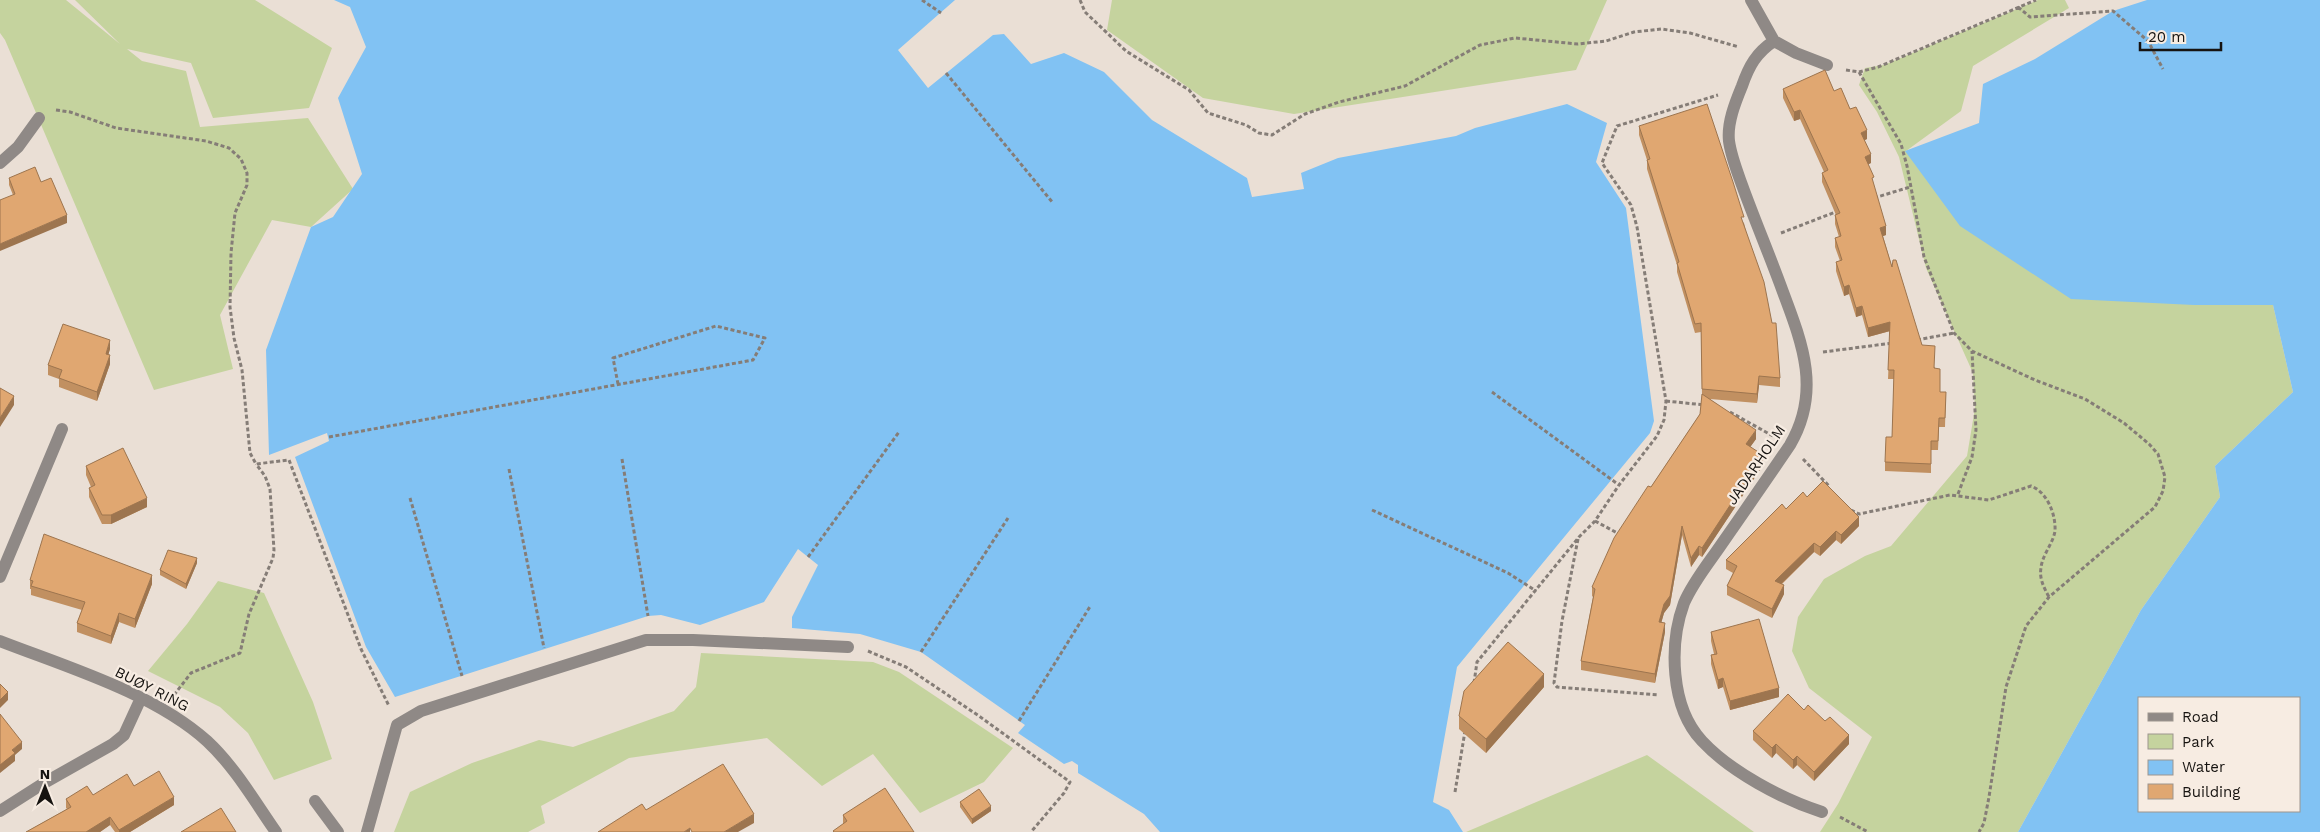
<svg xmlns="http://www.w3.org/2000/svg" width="2320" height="832" font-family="'Work Sans',sans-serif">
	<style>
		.green { fill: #c5d39e }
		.water { fill: #81c2f3; fill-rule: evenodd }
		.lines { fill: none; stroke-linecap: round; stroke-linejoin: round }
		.path { stroke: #857d77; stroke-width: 3; stroke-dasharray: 4 2.5; stroke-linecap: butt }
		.minor { stroke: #8f8986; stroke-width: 12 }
		.wall { fill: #c19061 }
		.shaded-wall { fill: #9d754f }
		.building { fill: #e0a771; stroke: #9d754f }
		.labels { text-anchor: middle; stroke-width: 4.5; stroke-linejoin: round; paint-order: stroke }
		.street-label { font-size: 15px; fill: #161310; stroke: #f7ece2 }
	</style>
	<rect width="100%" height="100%" fill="#eadfd5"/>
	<path class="green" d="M0,0H66L120,44L75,0H255L332,48L309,108L213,118L191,63L127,49L142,61L186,71L200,127L308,118L353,189L311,227L272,220L220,315L233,369L154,390L5,40L0,33Z
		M1112,0H1607L1576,70L1294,114L1203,98L1107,30Z
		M2038,0H2065L2069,8L1973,66L1961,111L1906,151L2194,305H2273L2293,392L2215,466L2220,497L2141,610L2018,832H1820L1838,804L1872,737L1809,688L1792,651L1798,617L1824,579L1865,556L1891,546L1967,456L1975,408L1973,373L1926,268L1899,157L1877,112L1859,85L1865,68L1884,65Z
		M218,581L264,593L313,702L332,759L274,780L248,733L220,707L148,671L187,624Z
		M701,653L873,662L899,672L1013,748L984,782L920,813L873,754L822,786L767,738L629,758L541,806L545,823L528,832H394L410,792L472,763L539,740L573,747L674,711L696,687Z
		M1647,755L1754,832H1466Z"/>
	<path class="water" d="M334,0H955L898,50L928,88L993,35L1004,34L1031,64L1064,53L1104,72L1152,120L1247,178L1252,197L1304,189L1301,173L1338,158L1456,136L1475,128L1567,104L1607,123L1596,162L1626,208L1654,421L1650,433L1457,667L1433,802L1449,810L1463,832H1160L1144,814L1078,773V765L1072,761L1064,764L1018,733L1025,725L921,652L860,634L792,628V617L818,565L798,549L764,602L700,625L661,615L648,616L395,697L366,647L295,457L329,441L327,433L269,455L266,350L311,227L333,217L362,174L338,98L366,47L350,7Z
		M2147,0H2320V832H2018L2141,610L2220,497L2215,466L2293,392L2273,305H2194L2071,299L1960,226L1905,151L1979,123L1983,84L2035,59L2113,11ZM2299,698V811H2139V698Z"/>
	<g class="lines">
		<path class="path" d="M922,0L941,13
			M1080,0L1085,12L1126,51L1189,90L1208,113L1246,125L1259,133L1272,135L1305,114L1339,102L1405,86L1480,45L1515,38L1578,44L1606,41L1634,32L1661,29L1690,33L1739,47
			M2018,7L2030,17L2113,11L2148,41L2163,69
			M1846,70L1859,72L1878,67L2036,0
			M1859,72L1901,144L1907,166L1924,257L1954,333L1972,351L2035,380L2085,399L2124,423L2149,444L2158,454L2165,477L2163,491L2155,507L2049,597L2026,626L2006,687L1989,797L1984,823L1979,832
			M946,73L1053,203
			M56,110L70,112L116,128L206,141L229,148L241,159L247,173V185L235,213L231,253L230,307L234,338L242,370L250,453L256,464L289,460L361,649L389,706
			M1874,198L1910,187
			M1781,233L1838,211
			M1917,340L1954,333
			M1823,352L1893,343
			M1492,392L1619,485
			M1666,401L1705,405
			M1730,412L1773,436
			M329,437L753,360L765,338L716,326L613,358L618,384
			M622,459L648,616
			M1803,459L1830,487
			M509,469L544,648
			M1958,494L1972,457L1976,430L1972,351
			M410,498L462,676
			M1372,510L1508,573L1536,591
			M1851,510L1859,514L1950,495L1989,500L2031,486C2047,492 2056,514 2055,531C2053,544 2042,555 2041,568C2039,578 2044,588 2049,597
			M1595,521L1619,534
			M1578,539L1562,621L1554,683L1557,687L1659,695
			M808,557L899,432
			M868,651L906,667L979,716L1070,782L1064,793L1031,832
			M921,652L1008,518
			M1474,683L1477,662L1579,537L1595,521L1619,485L1657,436L1664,420L1666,401L1637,227L1631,205L1602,163L1617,126L1718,95
			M174,695L191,673L240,653L249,614L273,558L274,550L270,489L265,476L256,464
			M1019,721L1091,605
			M1455,792L1465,731
			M1840,817L1868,832"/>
		<path class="minor" d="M1751,0L1774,41L1796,53L1827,65
			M1774,41C1756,53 1749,66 1742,86C1735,103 1727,123 1729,141C1731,156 1737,171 1742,185C1755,221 1770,256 1783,292C1803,345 1821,392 1790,445C1767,479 1744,512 1721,545C1708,564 1693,582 1684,603C1669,644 1670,707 1702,741C1731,772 1782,799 1822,812
			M0,163L18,147L39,118
			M0,577L62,429
			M0,641C67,667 154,693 207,741C235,767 255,802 276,832
			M315,801L338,832
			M0,811L44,783L113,744L124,735L141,698
			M367,832L397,725L421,711L646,640H693L848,647"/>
	</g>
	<path class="wall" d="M1783,89L1834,91L1850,109L1867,139L1864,140L1871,163L1868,164L1886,235L1883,236L1892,267L1922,345L1935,368L1940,392H1946L1945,427H1939L1938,450H1931V473L1885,471V462L1892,437L1894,379H1888L1890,331L1868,337L1862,315L1856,317L1849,294L1844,296L1836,271V262L1840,261L1835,247V238L1839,237L1835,224V215H1836L1822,182V173L1824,172L1800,119L1794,121L1783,98Z
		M1639,126L1744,223L1780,378V387L1759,385L1757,403L1710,399L1756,439L1750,447L1763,465L1702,557L1699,555L1691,567L1682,535L1670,605L1664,613L1661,623L1665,632L1655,683L1581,670V661L1593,597L1592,596V587L1651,487L1700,414L1702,394L1701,332L1695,333L1677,272V265L1647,169V160L1639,135Z
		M9,178L41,182L67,223L13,195L9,185Z
		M110,349L108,355L110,364L97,401L59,387V379L48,375V365Z
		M86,466L147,507L111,524H102L89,497V488L91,487L86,475Z
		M1807,497L1859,526L1841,544L1836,540L1820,556L1814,552L1782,584L1784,594L1772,618L1727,595V586L1733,573L1726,569V560Z
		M197,563L186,589L160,575V570Z
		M30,580L152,584L135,628L119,622L111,644L77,632V623L82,610L31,595V589H30Z
		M1711,632L1779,697L1730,710L1723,687L1718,689L1711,664V655L1714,654L1711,641Z
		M1544,687L1486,753L1459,729V716Z
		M1804,710L1849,744L1814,781L1797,765L1793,769L1776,753L1772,758L1753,740V731Z
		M134,786L174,805L130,832H115L110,825L100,832H26L67,809L66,808V799L93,795Z
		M960,802L991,811L972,824L960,807Z
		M843,815L914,832H833V831L844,824L843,823Z"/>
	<path class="shaded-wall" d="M1800,110V119L1794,121V112Z
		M1867,130V139L1861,142V133Z
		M1871,154V163L1865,166V157Z
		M67,215V223L0,251V244Z
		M1886,226V235L1880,237V228Z
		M1849,285V294L1844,296V287Z
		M1862,306V315L1856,317V308Z
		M1890,322V331L1868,337V328Z
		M110,340V349L106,363V354Z
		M110,355V364L97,401V392Z
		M1759,376V385L1757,403V394Z
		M14,396V405L0,427V418Z
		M1756,430V439L1746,453V444Z
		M1763,455V465L1702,557V548Z
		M147,498V507L111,524V515Z
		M1859,517V526L1841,544V535Z
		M1682,526V535L1670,605L1664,613L1659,631V622Z
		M1836,531V540L1820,556V547Z
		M1814,543V552L1775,590V581Z
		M1699,546V555L1691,567V558Z
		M197,558V563L186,589V584Z
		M152,575V584L135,628V619Z
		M1784,585V594L1772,618V609Z
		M119,613V622L111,644V636Z
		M1665,623V632L1655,683V674Z
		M1544,674V687L1486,753V739Z
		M1723,678V687L1718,689V680Z
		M1779,688V697L1730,710V701Z
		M8,692V700L0,708V700Z
		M1849,735V744L1814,781V772Z
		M22,742V749L15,755V761L0,773V765L12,750Z
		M1776,744V753L1772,758V748Z
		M1797,756V765L1793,769V760Z
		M174,797V805L130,832H119V830Z
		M991,806V811L972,824V819Z
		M754,814V823L738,832H724Z
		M110,817V825L100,832H86Z
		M690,828V832H684Z"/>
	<path class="building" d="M1825,70L1834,91L1841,88L1850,109L1856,107L1867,130L1861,133L1871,154L1865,157L1874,177L1872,178L1886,226L1880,228L1892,267L1893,260H1896L1922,345L1935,346L1934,368L1940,369V392H1946L1945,418H1939L1938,441H1931V464L1885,462L1886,437H1892L1893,405L1894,370H1888L1890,322L1868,328L1862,306L1856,308L1849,285L1844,287L1836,262L1842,260L1835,238L1841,236L1835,215L1840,213L1822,173L1828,170L1800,110L1794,112L1783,89Z
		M1707,104L1733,182L1744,217H1741L1764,282L1772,323H1776L1780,378L1759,376L1757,394L1702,389L1701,323L1695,324L1677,263L1679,262L1647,160L1650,159L1639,126Z
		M35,167L41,182L51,178L67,215L0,244V200L15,194L9,178Z
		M63,324L110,340L106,354L110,355L97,392L59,378L62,370L48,365Z
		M0,388L14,396L0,418Z
		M1702,394L1756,430L1746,444L1763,455L1702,548L1699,546L1691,558L1682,526L1670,596L1664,604L1659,622L1665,623L1655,674L1581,661L1595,589L1592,587L1614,538L1648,486L1651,487L1700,414Z
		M123,448L147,498L111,515H102L89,488L95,485L86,466Z
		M1823,481L1859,517L1841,535L1836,531L1820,547L1814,543L1775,581L1784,585L1772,609L1727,586L1737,566L1726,560L1782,504L1786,509L1803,492L1807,497Z
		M44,534L152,575L135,619L119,613L111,636L77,623L85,602L31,586L33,581L30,580Z
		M168,550L197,558L186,584L160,570Z
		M1759,619L1779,688L1730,701L1723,678L1718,680L1711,655L1717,654L1711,632Z
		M1508,642L1544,674L1486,739L1459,716L1464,691Z
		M0,684L8,692L0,700Z
		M1788,694L1804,710L1808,705L1825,721L1830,717L1849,735L1814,772L1797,756L1793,760L1776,744L1772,748L1753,731Z
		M0,714L22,742L12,750L15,753L0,765Z
		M723,764L754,814L724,832H692L690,828L684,832H598L642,804L646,810Z
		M159,771L174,797L119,830L110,817L86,832H26L71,807L66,799L87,786L93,795L127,774L134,786Z
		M885,788L914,832H834L833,831L847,821L843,815Z
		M979,789L991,806L972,819L960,802Z
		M221,808L236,832H181Z"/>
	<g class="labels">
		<g class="street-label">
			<text transform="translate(1756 465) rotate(-56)" y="5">JADARHOLM</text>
			<text transform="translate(152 689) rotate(27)" y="5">BUØY RING</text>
		</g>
	</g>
	<rect x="2138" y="697" width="162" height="115" fill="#f7ece2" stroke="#9d958e"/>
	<rect x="2148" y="713" width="25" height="8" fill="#8f8986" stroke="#9d958e"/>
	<text x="2182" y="722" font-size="15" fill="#161310">Road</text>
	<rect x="2148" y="734" width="25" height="15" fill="#c5d39e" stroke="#9d958e"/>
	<text x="2182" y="747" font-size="15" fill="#161310">Park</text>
	<rect x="2148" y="760" width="25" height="15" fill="#81c2f3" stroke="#9d958e"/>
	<text x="2182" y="772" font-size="15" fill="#161310">Water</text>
	<rect x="2148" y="784" width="25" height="15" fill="#e0a771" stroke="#9d958e"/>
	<text x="2182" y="797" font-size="15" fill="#161310">Building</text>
	<g transform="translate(45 787)" stroke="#f7ece2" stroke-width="4" paint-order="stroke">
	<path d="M0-4L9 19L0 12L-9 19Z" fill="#161310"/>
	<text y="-8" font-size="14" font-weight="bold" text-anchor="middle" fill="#161310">N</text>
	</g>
	<path d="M2140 42v8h81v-8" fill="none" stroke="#161310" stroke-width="2.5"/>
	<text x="2148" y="42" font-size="15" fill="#161310" stroke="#f7ece2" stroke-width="4" paint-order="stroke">20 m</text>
</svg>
